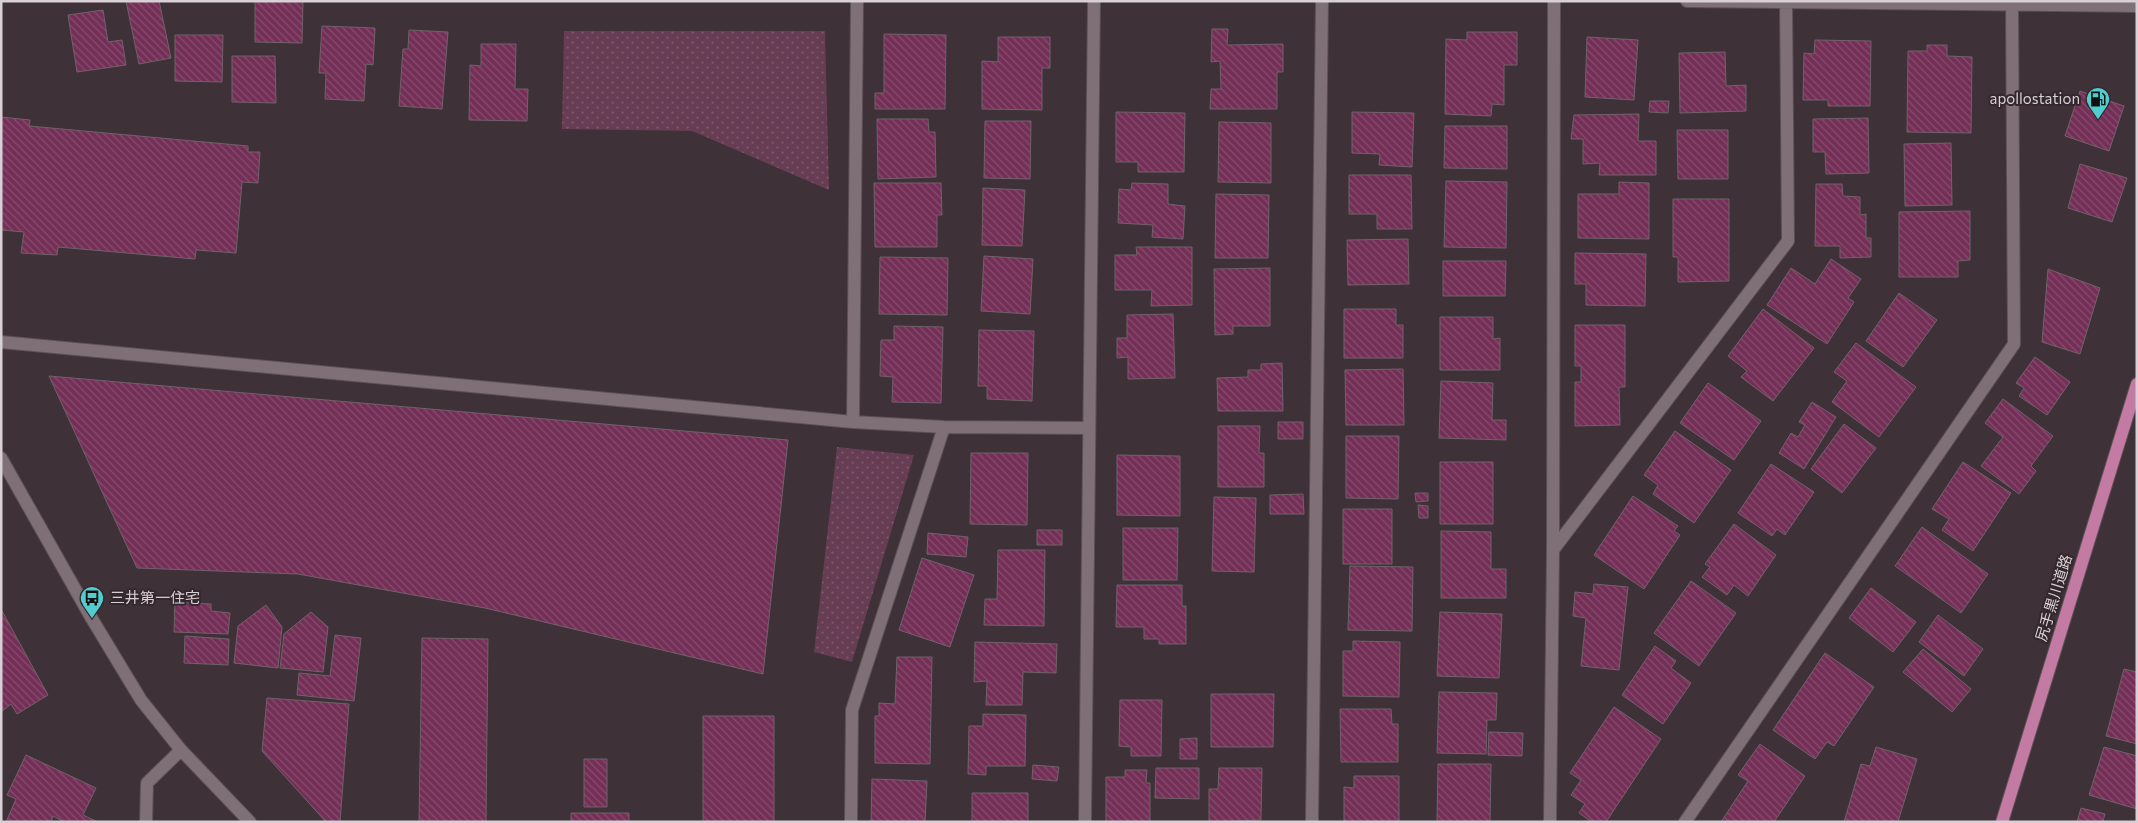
<svg xmlns="http://www.w3.org/2000/svg" width="2138" height="823" font-family="Commissioner,'Noto Sans JP',sans-serif">
	<style>
		.park { fill: url(#park-dots) }
		.building { fill: url(#building-back-hatch); stroke: #71626a }
		.lines { fill: none; stroke-linecap: round; stroke-linejoin: round }
		.minor-casing { stroke: #5b5055; stroke-width: 14 }
		.major-casing { stroke: #5b5055; stroke-width: 14 }
		.minor { stroke: #7f6f77; stroke-width: 12 }
		.major { stroke: #c37ba3; stroke-width: 12 }
		.labels { text-anchor: middle; stroke-width: 4; stroke-linejoin: round; paint-order: stroke }
		.poi-label { font-size: 15px; fill: #d8d0d4; stroke: #34272d; text-anchor: end }
		.street-label { font-size: 15px; fill: #d8d0d4; stroke: #34272d }
	</style>
	<defs>
		<pattern id="park-dots" width="8" height="8" patternUnits="userSpaceOnUse" patternTransform="scale(1.25)"><rect width="8" height="8" fill="#673d54"/><path d="M2 2h.1M6 6h.1" fill="none" stroke="#7c586c" stroke-width="1.8" stroke-linecap="round"/></pattern>
		<pattern id="building-back-hatch" width="6" height="6" patternUnits="userSpaceOnUse" patternTransform="scale(1.25)"><rect width="6" height="6" fill="#742f57"/><path d="M-1 5l2 2M0 0l6 6M5-1l2 2" fill="none" stroke="#874c6e"/></pattern>
	</defs>
	<rect width="100%" height="100%" fill="#3e3137"/>
	<path class="park" d="M564,31H825L829,190L692,131L562,129Z
		M837,447L914,455L852,662L814,652Z"/>
	<path class="building" d="M126,1H159L171,58L139,64Z
		M255,1H303L302,43L255,42Z
		M103,10L108,42L122,40L126,65L77,72L68,15Z
		M322,26L375,28L373,65L366,64L364,101L325,99L326,73H319Z
		M1212,29H1228L1227,45L1283,44V72H1277V109H1210L1211,89H1221L1220,61L1211,62Z
		M409,30L448,32L442,109L399,106L403,49H408Z
		M1467,32H1517V65H1504V105L1492,104L1491,116L1445,114L1446,39L1467,40Z
		M884,34L946,35L945,109H875V93H884Z
		M175,35H223L222,82L175,81Z
		M998,37H1050V68H1042V110L982,109V61L998,62Z
		M1587,37L1638,40L1634,100L1585,97Z
		M1815,40L1871,41L1870,106H1828V100H1803L1804,53L1814,54Z
		M481,44H516L515,89H528L527,121L469,120L470,65L481,66Z
		M1927,45H1947V56L1972,57L1971,133L1907,132L1908,51H1927Z
		M1725,52L1726,86L1746,85V111L1680,113L1679,53Z
		M232,56H275L276,103L232,102Z
		M2080,91L2124,106L2109,151L2065,136Z
		M1650,101H1669L1668,113L1649,112Z
		M1116,112L1185,113L1184,172H1138V162H1116Z
		M1352,112L1414,113L1412,167L1379,165L1380,154L1352,153Z
		M1639,114L1638,141H1656V175H1599L1600,163L1583,164V139H1571L1574,115Z
		M1,117L30,120L29,126L248,146V152H260L258,183L242,182L236,253L196,250L195,259L58,247L57,255L21,253L24,232L1,230Z
		M1868,118L1869,173L1826,174L1825,152H1813V119Z
		M877,119H928L929,132H935L936,177L878,179Z
		M985,121H1031L1030,179L984,178Z
		M1219,122L1271,123V183L1218,182Z
		M1445,126H1507V169L1444,168Z
		M1677,130H1728V179H1678Z
		M1951,143L1952,205L1905,206L1904,144Z
		M2080,164L2127,178L2112,222L2068,208Z
		M1349,175H1411L1412,229H1377V214H1349Z
		M1446,181L1507,182L1506,248L1444,247Z
		M1619,182L1649,183V239L1578,238V194H1619Z
		M874,183H941L942,215H937V247H875Z
		M1132,183L1168,184V204L1185,206L1183,239L1152,237L1153,225L1118,223L1119,189L1131,190Z
		M1816,184H1842L1843,196L1860,197V215L1866,214V238H1871V257L1840,258V246H1815Z
		M983,188L1025,190L1022,246L982,245Z
		M1216,194L1269,195L1268,258H1215Z
		M1673,199H1729V281L1678,282V257H1673Z
		M1970,211V260L1958,261V277H1899V212Z
		M1408,239L1409,284L1348,285L1347,240Z
		M1136,247H1192V305L1151,306L1152,290H1115V255H1137Z
		M1575,253L1646,254L1645,306L1586,305V284H1575Z
		M984,256L1033,259L1030,314L981,311Z
		M880,257L948,258L947,315L879,314Z
		M1831,259L1861,279L1848,298L1854,302L1827,344L1767,305L1791,268L1815,284Z
		M1443,261H1506L1505,296H1443Z
		M1270,268V326H1233V334L1215,335L1214,269Z
		M2048,269L2100,288L2080,354L2042,342Z
		M1899,293L1937,320L1903,367L1866,341Z
		M1344,309H1396V325H1403V358H1344Z
		M1763,309L1814,348L1773,401L1741,377L1747,371L1728,356Z
		M1173,314L1175,378L1128,379V357L1117,358V338H1127V315Z
		M1440,317H1493V339L1500,338V370H1440Z
		M1575,325H1625V387H1619L1620,425L1575,426V382H1581V366H1575Z
		M894,326L943,327L941,403L892,402L893,377L880,376L881,340H894Z
		M979,330L1034,331L1032,401L987,399V386H978Z
		M1856,343L1916,387L1879,437L1832,402L1847,381L1834,372Z
		M2035,357L2070,382L2047,415L2019,396L2024,388L2016,383Z
		M1282,363L1283,411H1218L1217,378L1248,377V370H1261V364Z
		M1403,369L1404,425H1346L1345,370Z
		M49,376L788,440L763,674L485,608L298,574L137,568Z
		M1441,381L1493,383L1492,420H1506V440L1439,438Z
		M1708,383L1761,421L1734,460L1680,423Z
		M2003,399L2053,436L2031,466L2036,471L2019,494L1981,466L2003,437L1985,423Z
		M1812,402L1836,417L1804,469L1779,453L1791,433L1798,437L1805,425L1799,422Z
		M1278,422H1303V439H1278Z
		M1844,424L1876,448L1842,493L1811,469Z
		M1218,426H1260L1259,453H1264V487H1218Z
		M1675,431L1731,470L1694,523L1653,494L1658,485L1644,475Z
		M1346,436H1399L1398,499L1346,498Z
		M971,453H1028L1027,525L970,524Z
		M1117,455L1180,456V516L1117,515Z
		M1440,462H1493V524H1440Z
		M1963,462L2011,493L1973,551L1942,530L1949,519L1932,509Z
		M1771,464L1814,492L1785,535L1777,529L1772,536L1738,513Z
		M1415,493H1428V501L1416,502Z
		M1303,494L1304,514H1270V495Z
		M1633,496L1678,526L1674,531L1680,535L1644,589L1594,555Z
		M1214,497L1256,498L1254,572L1212,571Z
		M1418,505L1428,506V518H1419Z
		M1343,509H1392V564H1343Z
		M1734,524L1776,555L1748,596L1734,585L1727,595L1702,577L1710,567L1705,564Z
		M1922,527L1988,574L1961,613L1895,566Z
		M1123,528H1178L1177,580H1123Z
		M1037,530H1062V545H1037Z
		M1441,531L1491,532V569H1506V598H1441Z
		M928,533L968,537L966,557L927,554Z
		M998,550H1045L1044,626L984,625L985,599H997Z
		M922,558L974,575L950,647L899,630Z
		M1350,566L1413,567L1412,631L1348,630Z
		M1691,581L1736,613L1699,666L1654,633Z
		M1594,584L1628,587L1619,670L1581,666L1586,618L1573,616L1575,592L1593,594Z
		M1117,585H1182V606H1186V644H1159V639H1144V627H1116Z
		M1871,588L1916,622L1893,652L1849,618Z
		M175,602L211,604V611L230,613L228,634L174,632Z
		M266,605L282,627L278,668L234,663L238,626Z
		M1,609L48,695L17,714L11,704L1,712Z
		M311,612L328,627L323,672L280,668L284,634Z
		M1440,612L1502,614L1499,678L1437,676Z
		M1938,615L1983,649L1964,676L1919,642Z
		M335,635L361,638L354,701L297,695L299,673L330,676Z
		M185,636L229,639L228,665L184,663Z
		M422,638L488,639L486,822H419Z
		M1353,641L1400,642L1399,697L1343,696V651H1353Z
		M975,642L1057,644L1056,673L1023,672L1022,705H986L987,681L974,682Z
		M1655,646L1676,661L1671,668L1691,683L1663,724L1622,695Z
		M1923,649L1971,689L1952,712L1903,672Z
		M1825,653L1874,687L1834,746L1827,742L1815,759L1773,730Z
		M897,657H932L930,764L875,763V716H879V703L895,704Z
		M2124,669L2137,672V744L2106,736Z
		M1439,692L1497,693L1496,720H1487L1486,754L1437,753Z
		M1211,694H1274L1273,747H1211Z
		M267,698L349,704L340,822H326L262,751Z
		M1120,700H1162L1161,756H1131V747L1119,746Z
		M1614,707L1661,739L1606,822H1592L1579,813L1585,804L1571,795L1581,780L1570,773Z
		M1340,709H1391L1392,724H1398V762H1341Z
		M983,714L1026,715L1025,766H986V775L968,774L969,726H983Z
		M703,716H774V822H703Z
		M1489,732L1523,733L1522,756L1488,755Z
		M1197,738V759H1180V739Z
		M1760,744L1805,776L1774,822H1721L1748,781L1738,775Z
		M1876,747L1917,759L1898,822H1844L1861,764L1870,766Z
		M2104,747L2137,756V809L2089,795Z
		M26,755L96,788L83,815L98,822H64L53,816L51,822H6L16,799L7,795Z
		M584,759H607V807H584Z
		M1438,764H1491L1490,822H1437Z
		M1033,765L1059,767L1057,781L1032,779Z
		M1156,768H1199V799L1155,798Z
		M1219,768H1262L1261,820L1209,822V789H1218Z
		M1125,770H1147L1146,783H1150V822H1106V777H1125Z
		M1354,776H1399V822H1344V787L1354,788Z
		M872,779L927,781L925,822H871Z
		M972,793H1028V822H972Z
		M2081,808L2105,814L2103,821L2106,822H2077Z
		M571,813H629V822H571Z"/>
	<g class="lines">
		<g class="minor-casing">
			<path id="minor" d="M1687,1L2137,6
				M1,342L853,422L944,427L1088,428
				M853,422L857,1
				M1,458L92,619L141,700L181,750L250,822
				M1553,550L1788,241L1786,1
				M146,822L147,783L181,750
				M851,822L852,710L944,427
				M1085,822L1094,1
				M1312,822L1322,1
				M1550,822L1553,550L1554,1
				M1685,822L2014,344L2012,1"/>
		</g>
		<g class="major-casing">
			<path id="major" d="M2002,822L2137,384"/>
		</g>
		<use href="#minor" class="minor"/>
		<use href="#major" class="major"/>
	</g>
	<defs>
		<g id="fuel-pin" transform="scale(1.25)"><path d="M0 17L-7.5 6A9.5 9.5 0 1 1 7.5 6Z" fill="#52cdcf" stroke="#34272d"/><path d="M-5.5-6h7V0h2V4h1.3V-2.5L3-4.5l.8-.8L6-3V5H2.5V1h-1V6h-7ZM-4.2-4.7v3.2H.2V-4.7Z" fill="#111"/></g>
		<g id="bus-pin" transform="scale(1.25)"><path d="M0 17L-7.5 6A9.5 9.5 0 1 1 7.5 6Z" fill="#52cdcf" stroke="#34272d"/><path d="M-5-6H5V4H4V6H2V4H-2V6H-4V4H-5ZM-3.5-4V0h7V-4ZM-3.5 1.2v1.5H-2V1.2ZM2 1.2v1.5H3.5V1.2Z" fill="#111"/></g>
	</defs>
	<g fill-rule="evenodd">
		<use href="#fuel-pin" x="2098" y="99"/>
		<use href="#bus-pin" x="92" y="598"/>
	</g>
	<g class="labels">
		<g class="poi-label">
			<text x="2080" y="104">apollostation</text>
			<text x="110" y="603" text-anchor="start">三井第一住宅</text>
		</g>
		<g class="street-label">
			<text transform="translate(2054 598) rotate(-73)" y="5">尻手黒川道路</text>
		</g>
	</g>
	<rect width="2138" height="823" fill="none" stroke="#d8d0d4" stroke-width="5"/>
</svg>
